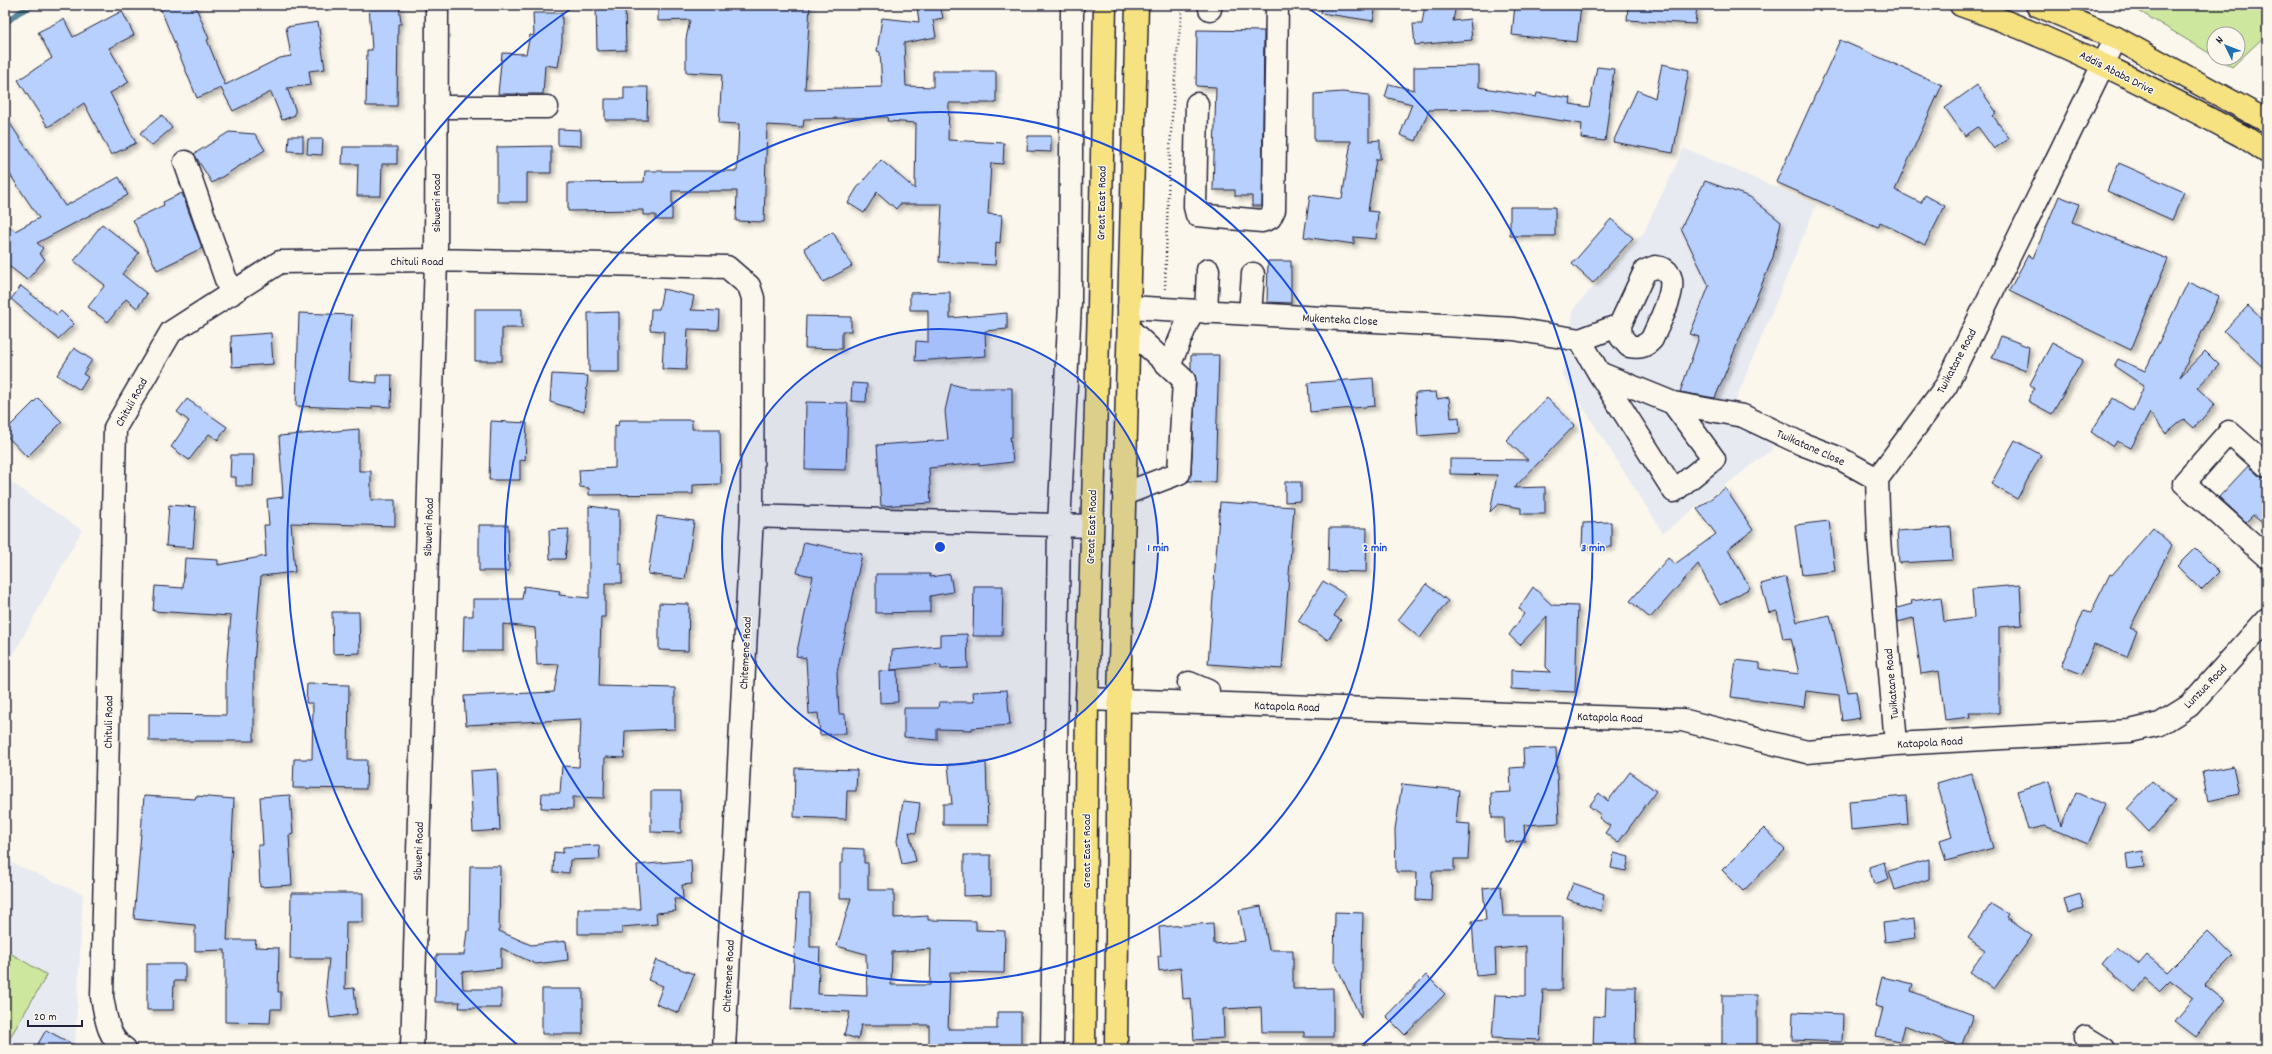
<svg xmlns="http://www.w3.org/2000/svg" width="2272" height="1054" font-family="Dekko,sans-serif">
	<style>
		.built { fill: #e7ebf1 }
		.green { fill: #cde79e; stroke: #78846c }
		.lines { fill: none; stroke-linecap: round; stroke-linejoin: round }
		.stream { stroke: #588899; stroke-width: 5.5 }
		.building { fill: #b7d0fe; stroke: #22223b; fill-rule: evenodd; filter: url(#shadow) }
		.minor-casing { stroke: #22223b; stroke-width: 25 }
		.major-casing { stroke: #22223b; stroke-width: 25 }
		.path { stroke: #22223b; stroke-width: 2.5; stroke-dasharray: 1 3; stroke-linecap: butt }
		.minor { stroke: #fbf7ec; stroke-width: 22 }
		.major { stroke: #f6e281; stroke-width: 22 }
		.ring { fill: none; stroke: #1d4ed8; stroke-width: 2 }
		.labels { text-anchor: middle; stroke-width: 3; stroke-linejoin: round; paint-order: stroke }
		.street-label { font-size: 12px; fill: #22223b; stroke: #fbf7ec }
		.centre { fill: #1d4ed8; stroke: #fbf7ec; stroke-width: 2 }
		.ring-label { font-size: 12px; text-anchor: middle; font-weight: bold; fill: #1d4ed8; stroke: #fbf7ec; stroke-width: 3; stroke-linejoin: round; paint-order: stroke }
	</style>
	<defs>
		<filter id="shadow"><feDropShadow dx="3.5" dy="3.5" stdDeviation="2" flood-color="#0004"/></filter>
	</defs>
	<rect width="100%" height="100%" fill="#fbf7ec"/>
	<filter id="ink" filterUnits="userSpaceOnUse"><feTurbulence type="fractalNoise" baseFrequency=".025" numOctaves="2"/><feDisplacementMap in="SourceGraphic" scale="8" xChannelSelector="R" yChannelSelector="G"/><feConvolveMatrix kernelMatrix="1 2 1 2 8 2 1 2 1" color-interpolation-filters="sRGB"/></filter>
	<g filter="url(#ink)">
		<path class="built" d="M1684,148L1816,205L1730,414L1777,439L1773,449L1663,533L1562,374L1574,308L1644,232Z
			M5,478L82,530L5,670Z
			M5,860L83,894L75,1049H5Z"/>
		<path class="green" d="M2129,5H2267V34L2232,67L2217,58H2238V34H2214V56Z
			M5,950L47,975L5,1046Z"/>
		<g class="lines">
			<path class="stream" d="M5,24L18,13L33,5"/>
		</g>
		<path class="building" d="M159,5H195L209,39L207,40L225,85L280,58L291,56L286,27L318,22L325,69L309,71L311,85L287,88L295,109V115L282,120L271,92L233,111L221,88L197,98Z
			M369,5H399L401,24H398L397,106H366L367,50H372Z
			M596,5H625L626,50L597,51Z
			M658,5H810L805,89L882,87L880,52L877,51L882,18L919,22L917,7L940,5L943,18L933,20L936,37L904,43L906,86L933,87V71H996V103H949L948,140L1004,143L1003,164L991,163L988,214L1002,215L1000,243L996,242L995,265L939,262L942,204H900L896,209L877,192L864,213L848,203L857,188L881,160L915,189L916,123L887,121L888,117L804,119L803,127L767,125L764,222L736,221L737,191H672V220H656V215H643V210L568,211V183L644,182L645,171H737L739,124L719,123L722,74L686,72V39L690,20L658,21Z
			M1322,5H1376L1373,21L1321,13Z
			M1425,5H1456L1453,21L1470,19L1472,40L1415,45L1413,24H1422Z
			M1515,5H1581L1577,42L1512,35Z
			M1628,5L1697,7L1695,24L1627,20Z
			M122,11L134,35L109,48L129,82L110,93L136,143L111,155L84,103L48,127L18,80L52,58L38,32L64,19L73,37Z
			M533,13H562V41L558,67L545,65L543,94H498L502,53L526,54L530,35L534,36Z
			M1197,30L1264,31L1262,206H1252V196H1235V190H1213L1216,87L1196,86Z
			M1840,40L1942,85L1895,190L1921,203L1925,195L1945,206L1925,245L1880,222L1878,227L1776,182Z
			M1662,64L1689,70L1673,153L1613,142L1637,90L1655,98Z
			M1479,66V87L1536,97L1537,93L1571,98L1570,104L1589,107L1597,67L1614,69L1605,141L1581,138L1582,124L1489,109L1429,110L1416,141L1400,135L1412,104L1385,97L1389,84L1414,90V67Z
			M1977,85L1997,113L1993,116L2009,138L1994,149L1978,127L1965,136L1945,108Z
			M624,87H648L647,120H605V99H624Z
			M1343,92L1369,95V141L1380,140V159H1376L1368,211L1378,212L1376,239L1354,237V244L1304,237L1310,195L1342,199L1351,141H1314V94Z
			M162,115L172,128L151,146L140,133Z
			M5,116L65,206L119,177L128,195L37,243L43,248L39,254L45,259L27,280L5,263V223L15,231L39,218L5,167Z
			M558,129L581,130V146L558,145Z
			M229,132L255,134L265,150L212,183L194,154Z
			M289,136H303V152L288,151Z
			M1028,136H1051V152L1027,151Z
			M308,139H323L322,155L307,154Z
			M551,146V173H527V202H497V147Z
			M343,147H397V164H382L381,196H357L358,164H342Z
			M2119,163L2184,192L2172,220L2107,191Z
			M1705,181L1750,197L1781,222L1773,257L1715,398L1680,392L1699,337L1690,334L1709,286L1681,228Z
			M182,193L202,248L157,270L133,220L164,205L163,202Z
			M2059,196L2079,204L2072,222L2168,259L2131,350L2009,291L2028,255L2033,258Z
			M1510,207H1555V236H1510Z
			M1611,219L1633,238L1593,283L1572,264Z
			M102,224L139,253L122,274L147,294L137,308L126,299L108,322L88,307L105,285L74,261Z
			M833,232L852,266L823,282L804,248Z
			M1268,261H1291V303L1267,302Z
			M2188,282L2219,297L2180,377L2205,351L2219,365L2197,388L2215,404L2194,428L2184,419L2166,434L2150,413L2131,448L2117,441L2113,447L2091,432L2113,398L2133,411L2144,386L2114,366L2118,359L2145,371Z
			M21,286L57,315L61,311L74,324L58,339L11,299Z
			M663,289L694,296L691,310L719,311L718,330L688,329L686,370L662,369L664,331L650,330L651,309H659Z
			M950,292V318L1007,313V329L985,331L986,356L915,361L916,341L928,342V310H910V293Z
			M2248,306L2267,324V371L2224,331Z
			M475,309H522V328H502V361H475Z
			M619,312V372H589L588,313Z
			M299,313L352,315L349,380L377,383V375H392L391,407L372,406V409L296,406Z
			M806,316L851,317V331H842V349L805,348Z
			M271,333L273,364L232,367L231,336Z
			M2001,336L2029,347L2026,371L1992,358Z
			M2052,343L2083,360L2052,414L2028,401L2034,389L2030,384Z
			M74,348L92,360L83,374L88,377L80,390L57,375Z
			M1191,355H1219L1215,482L1188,481L1191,474L1196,381L1195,375L1191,369Z
			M552,374L588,376L584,412L550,402Z
			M1373,378L1375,406L1310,412L1308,383Z
			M852,383L867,384L866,402L851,401Z
			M951,384L966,388H1012V437H1010L1013,462L979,466V463L929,468L931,503L881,506L877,445L948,440L945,411Z
			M1436,392L1437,399L1449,397L1451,418L1459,417L1460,433L1418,436L1415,393Z
			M38,398L62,422L27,457L5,434V431Z
			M1547,398L1575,425L1514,488L1545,487V514H1521V508L1498,504L1490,512L1497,475L1450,474V459L1528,460L1506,440Z
			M187,399L227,427L218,440L209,434L189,460L171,447L189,421L177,412Z
			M806,402L848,403L846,470L805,469Z
			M619,420H692V429H720L721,484L693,485V494L589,495V488L580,487L579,470L615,468V425L618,426Z
			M491,421L527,423L525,461L520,460V480H489Z
			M359,429V471H371V500H395V526L291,523L295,572L261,576L254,664V741H149V714L226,715V670L231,616L153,611L155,586L183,588L185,558L218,560V565L266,556L264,525H269L267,499L283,497L279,436Z
			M2015,440L2041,455L2017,499L1991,484Z
			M231,455H254L253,486H236V477H230Z
			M2248,466L2259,476L2267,478V527L2253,515L2246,522L2219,497Z
			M1285,482H1301V501L1285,502Z
			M1725,488L1753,530L1728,549L1750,588L1720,605L1698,564L1650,618L1630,601L1668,558L1675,564L1716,534L1697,509Z
			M1220,502L1294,507L1282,669L1208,664Z
			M169,505L196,507L193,548L166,546Z
			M589,506L619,510V564H622V583H605V617H601L599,686L675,688V729L625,731L624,758L605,757L604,798L573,797V809L541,808L542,793H560L562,766L579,767L581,719L466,725L464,696L554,692L559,664L537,665L535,628L503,624V651H463L464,616H473V599H522L524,586L560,591L559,595L589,598Z
			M657,516L694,521L685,579L648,574Z
			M1829,521L1835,571L1802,575L1795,525Z
			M1611,522V547H1582L1583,523Z
			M479,525H508L509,571H479Z
			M1951,527L1953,560L1899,563L1897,531Z
			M1329,528H1367L1366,572L1328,571Z
			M2153,528L2172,545L2130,628L2137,631L2127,657L2094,644L2082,674L2061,666L2084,610L2091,612L2110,574L2112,575Z
			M569,529L565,559H550L549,530Z
			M804,542L862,554L837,672L839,714H845L846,733L820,735L818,713L809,714L806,658L796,656L813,576L797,573Z
			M2195,548L2219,572L2201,590L2177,566Z
			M876,574H930V577L950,574L953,592L930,596V612L876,613Z
			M1786,577L1797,622L1830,615L1848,692L1856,691L1860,718L1842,721L1839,695L1806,691L1804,707L1731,697L1736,660L1760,663V669L1799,674L1791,638L1783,639L1777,611L1769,613L1761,584Z
			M1323,581L1346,595L1334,616L1341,620L1328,640L1298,621Z
			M1426,584L1448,601L1420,638L1398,620Z
			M2020,585L2022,625L1999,627V713H1969L1970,717L1945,720L1939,671L1921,674L1913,618L1898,622L1897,608L1912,604L1911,601L1941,597L1944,622L1974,618L1972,589Z
			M974,586H1003L1002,636H973Z
			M1533,587L1552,605L1578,606L1575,692L1511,689V670L1551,672L1546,667L1547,616L1520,645L1509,635L1524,614L1519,608Z
			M659,603L689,604L688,651L659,650Z
			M332,612H359L360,653L333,654Z
			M967,634L968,668L941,669V665L891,670L892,650L940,646V635Z
			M897,670L898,702L880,703L879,671Z
			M307,684L349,685L348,760H367L366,789L293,788L294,759H312L313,703H306Z
			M1007,690L1010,725L972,728V730L937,729V740L904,737V708H938L939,702H974L973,692Z
			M1556,748L1559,823L1524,825L1525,841L1505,842L1504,818H1492L1491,793L1511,792L1510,768L1524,767L1523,749Z
			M986,762L988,825H943V804H952L948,765Z
			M2233,766L2239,794L2208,801L2202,772Z
			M795,768L857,770L856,791H847L846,819L794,817Z
			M497,769L500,830L473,832L470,771Z
			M1630,772L1656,791L1618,843L1605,833L1610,826L1599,818L1601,815L1589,806L1599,793L1608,801Z
			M1971,773L1993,848L1946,861L1940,840L1952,836L1937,783Z
			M2049,781L2061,826L2076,792L2105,805L2088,844L2045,826L2028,830L2017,791Z
			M2152,781L2175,801L2149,832L2127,809Z
			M1402,784L1459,790L1456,823L1470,824L1468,859H1454V871H1432L1431,901L1416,900L1417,872H1396L1395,829Z
			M651,791H681V833L651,832Z
			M290,795L293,834L289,835L292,885L260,887L258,845H263L260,797Z
			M144,796L195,799L196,796L234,799L227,940H256L255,947L279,948L278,992H281V1009H271L270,1023L225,1022V950L195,951V925L134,919Z
			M1906,796L1908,824L1851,830L1849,801Z
			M903,801L920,803L916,833L909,832L916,861L902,864L897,841Z
			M1764,828L1785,850L1743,891L1722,870Z
			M599,845L600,859L570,860L569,873L553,872L554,852L563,853V847Z
			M843,848L864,849V863H868V890H894V918L928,916V920L976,921V930L1005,931L1004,973L950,972L948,1029H997V1012H1021V1049H929V1025H861L858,1039L844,1035L850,1012L791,1009L798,894H810V947H820L818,994L867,996L866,954L837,946L851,898H840V863H843ZM931,949L930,985H891L892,952Z
			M2143,851L2145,867L2128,869L2126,854Z
			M1614,853L1629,857L1626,871L1611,868Z
			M964,855H991V895L964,896Z
			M1929,859V879L1895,890L1889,871Z
			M691,860L692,884L682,885L683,899H674L676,911L656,913L657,924L622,927V934H578V909H640L637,865Z
			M1884,862L1889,879L1874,884L1869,867Z
			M470,866H500L499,931L531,945L566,941L568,960L536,964L501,948V968L462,972L463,989H501V1008H459L460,1002H435L436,955H464L467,931H469Z
			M1573,883L1604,894L1601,911L1567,899Z
			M1501,886L1503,916H1563L1562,990H1543L1540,1040L1492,1038L1495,995L1526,996V946L1495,949L1496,974L1476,976L1472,921L1486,920L1483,888Z
			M291,893H363V922H346L345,989L354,988L357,1014L330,1018L326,987L329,959H290Z
			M2080,894L2084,909L2068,913L2064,899Z
			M1991,904L2009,915L2007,918L2032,936L1994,989L1970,972L1985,950L1968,938Z
			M1261,906L1269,950H1293V989L1333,988V1037H1304V1032H1262L1261,1007L1223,1009L1224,1038L1194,1040L1191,998L1183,999L1181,968L1159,971L1158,956H1161L1159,927L1213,923L1214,944L1245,941L1239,910Z
			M1335,912L1363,913L1361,1018L1334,961Z
			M1914,919L1916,938L1885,942L1883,923Z
			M2208,931L2233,956L2204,985L2224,1001L2196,1037L2175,1021L2194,998L2170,980L2159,991L2146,979L2135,992L2102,964L2117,946L2139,964L2147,955L2167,972Z
			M656,960L694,974L679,1013L656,1004L663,986L648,980Z
			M147,964H185V981H174L173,1010H147Z
			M1426,975L1445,994L1405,1035L1386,1016Z
			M1882,977L1913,984L1911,991L1973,1015L1961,1047L1904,1025L1900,1041L1876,1036L1883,1008L1875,1006Z
			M1606,987H1636L1635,1049H1593L1594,1016L1605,1017Z
			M542,989H583V1034H542Z
			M1722,995H1757V1049H1722Z
			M1793,1012L1843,1014L1842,1042L1792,1040Z
			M46,1030L81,1049H35Z"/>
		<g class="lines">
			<g class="minor-casing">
				<path id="minor" d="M1210,9V5
					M1197,104L1195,207L1197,215L1262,221L1270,218L1274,210L1277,5
					M436,107H547
					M185,162L231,294
					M1129,307L1514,329L1580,340L1620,325L1645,271L1655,267C1690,270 1659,321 1652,339C1645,347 1639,348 1629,346L1621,337L1620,325
					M1206,312L1208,270
					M1250,314L1253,274
					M1580,340L1599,373L1673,403L1743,416L1802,444L1841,459L1877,479
					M1169,366L1192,311
					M1599,373L1674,491L1714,459L1673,403
					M2267,466L2229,432L2184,483L2267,557
					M1124,494L1179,473L1184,380L1129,329
					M752,516L1091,526
					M1189,683L1208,691L1207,703
					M1087,699L1682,720L1807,752L1896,744L2130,731L2160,724L2189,706L2267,619
					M1896,744L1879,539L1877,479L1946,386L2116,38
					M2086,1038L2104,1049
					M125,1049C107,1037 106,1017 102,997L115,428L171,332L280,262L436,260L727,267L749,286L753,298L752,516L724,1049
					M412,1049L436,260L437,5
					M1052,1049L1059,526L1070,303L1072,9"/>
			</g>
			<g class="major-casing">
				<path id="major" d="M1961,5C2061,40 2153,89 2246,138L2267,152
					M2037,5L2116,38L2267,121
					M1084,1049L1087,699L1099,307L1105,5
					M1116,1049L1119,701L1137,5"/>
			</g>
			<path class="path" d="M1165,289C1168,194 1170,99 1183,5"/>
			<use href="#minor" class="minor"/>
			<use href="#major" class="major"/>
		</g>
	</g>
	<circle cx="940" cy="547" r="218" fill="#1d4ed8" fill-opacity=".12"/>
	<g class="ring">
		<circle cx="940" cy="547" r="218"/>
		<circle cx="940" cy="547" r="435"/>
		<path d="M520 1047A653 653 0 0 1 575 6M1305 6A653 653 0 0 1 1360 1047"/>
	</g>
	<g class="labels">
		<g class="street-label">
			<text transform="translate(2117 72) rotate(27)" y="4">Addis Ababa Drive</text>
			<text transform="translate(436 203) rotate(-90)" y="4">Sibweni Road</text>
			<text transform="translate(1101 203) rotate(-89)" y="4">Great East Road</text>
			<text x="417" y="265">Chituli Road</text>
			<text transform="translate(1340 319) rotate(3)" y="4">Mukenteka Close</text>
			<text transform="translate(1956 361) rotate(-62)" y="4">Twikatane Road</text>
			<text transform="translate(131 402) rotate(-61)" y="4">Chituli Road</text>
			<text transform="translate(1811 447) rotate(24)" y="4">Twikatane Close</text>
			<text transform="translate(428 527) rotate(-88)" y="4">Sibweni Road</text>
			<text transform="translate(1091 527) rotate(-88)" y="4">Great East Road</text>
			<text transform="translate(745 653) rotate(-87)" y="4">Chitemene Road</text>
			<text transform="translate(1891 684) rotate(-95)" y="4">Twikatane Road</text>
			<text transform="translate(2205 686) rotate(-46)" y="4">Lunzua Road</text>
			<text transform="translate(1287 706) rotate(2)" y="4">Katapola Road</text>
			<text transform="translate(1610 717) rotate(2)" y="4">Katapola Road</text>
			<text transform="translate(108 722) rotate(-89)" y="4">Chituli Road</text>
			<text transform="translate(1930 742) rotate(-3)" y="4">Katapola Road</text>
			<text transform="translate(418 851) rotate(-88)" y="4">Sibweni Road</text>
			<text transform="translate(1086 851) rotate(-90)" y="4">Great East Road</text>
			<text transform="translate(728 976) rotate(-87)" y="4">Chitemene Road</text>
		</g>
	</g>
	<circle cx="940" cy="547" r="6" class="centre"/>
	<g class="ring-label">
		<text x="1158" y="551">1 min</text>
		<text x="1375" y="551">2 min</text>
		<text x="1593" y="551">3 min</text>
	</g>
	<rect width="2272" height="1054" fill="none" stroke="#fbf7ec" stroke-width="20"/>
	<rect x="10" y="10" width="2252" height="1034" fill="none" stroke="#22223b" stroke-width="1.5" filter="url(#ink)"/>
	<g transform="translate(2226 46) rotate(313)"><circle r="19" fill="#fbf7ec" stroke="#a4a2a5"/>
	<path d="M0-3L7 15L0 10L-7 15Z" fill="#1f6fb2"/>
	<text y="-6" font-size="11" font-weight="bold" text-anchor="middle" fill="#22223b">N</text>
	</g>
	<path d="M28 1020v6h54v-6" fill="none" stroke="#22223b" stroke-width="2"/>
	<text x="34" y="1020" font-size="12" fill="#22223b" stroke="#fbf7ec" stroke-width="3" paint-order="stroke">20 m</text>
</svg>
